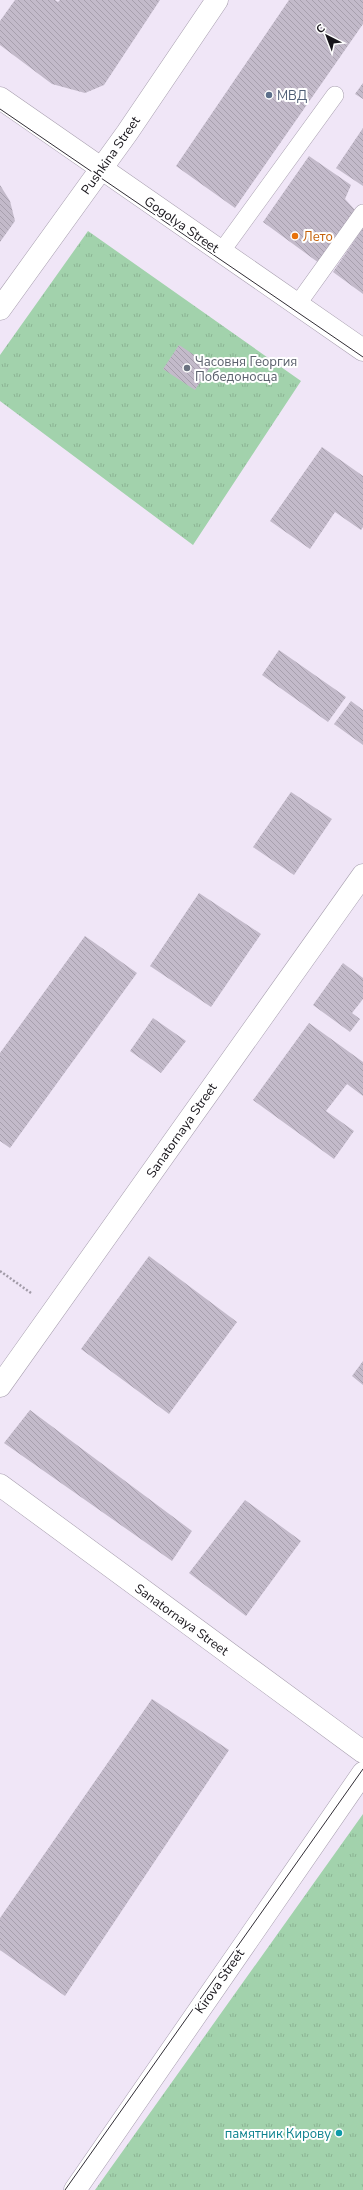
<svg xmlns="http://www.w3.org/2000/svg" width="363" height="2190" font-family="'Nunito Sans',sans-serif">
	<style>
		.park { fill: url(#park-tufts) }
		.building { fill: url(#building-back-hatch) }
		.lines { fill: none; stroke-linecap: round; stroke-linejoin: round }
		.service-casing { stroke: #a79eae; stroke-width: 18 }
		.minor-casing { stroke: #a79eae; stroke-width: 23 }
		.path { stroke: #a29ba8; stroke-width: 2.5; stroke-dasharray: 2 2; stroke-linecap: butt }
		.service { stroke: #fff; stroke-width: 17 }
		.minor { stroke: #fff; stroke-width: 22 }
		.tram { stroke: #312d35; stroke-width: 1 }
		.service-dot { fill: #5c6f8a; stroke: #fff; stroke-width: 1.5 }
		.food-dot { fill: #e8710a; stroke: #fff; stroke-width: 1.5 }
		.worship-dot { fill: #6b7280; stroke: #fff; stroke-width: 1.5 }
		.culture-dot { fill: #0f9aa8; stroke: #fff; stroke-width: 1.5 }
		.labels { text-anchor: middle; stroke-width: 4; stroke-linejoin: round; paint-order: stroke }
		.service-label { font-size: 13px; fill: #4e5e75; stroke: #fff; text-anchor: start }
		.street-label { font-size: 13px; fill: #17141a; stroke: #fff }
		.food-label { font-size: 13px; fill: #c56008; stroke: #fff; text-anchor: start }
		.worship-label { font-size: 13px; fill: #5b616d; stroke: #fff; text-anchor: start }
		.culture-label { font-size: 13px; fill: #0d838f; stroke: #fff; text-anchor: end }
	</style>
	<defs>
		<pattern id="park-tufts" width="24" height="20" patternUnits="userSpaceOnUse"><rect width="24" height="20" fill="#a2d2ac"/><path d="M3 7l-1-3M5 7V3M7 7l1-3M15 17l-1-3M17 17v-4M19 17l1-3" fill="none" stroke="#8bb393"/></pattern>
		<pattern id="building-back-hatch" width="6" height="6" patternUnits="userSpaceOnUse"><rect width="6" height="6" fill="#c3baca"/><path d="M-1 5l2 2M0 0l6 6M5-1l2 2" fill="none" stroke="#a79fad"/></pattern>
	</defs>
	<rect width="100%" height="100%" fill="#f0e6f7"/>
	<path class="park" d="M88,231L301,381L193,545L0,401V355Z
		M363,1814V2190H95Z"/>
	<path class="building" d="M15,0H55L58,2L60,0H160L104,85L85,93L52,84L0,45V21Z
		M289,0H363V24L235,208L176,166Z
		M363,83V99L355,94Z
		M363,128V186L336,168Z
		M309,156L351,185L345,199L355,210L319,263L263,222Z
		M0,185L10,201L15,221L0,242Z
		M363,228V294L333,272Z
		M179,345L211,366L195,390L163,369Z
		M322,447L363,476V527L361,530L335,512L310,549L270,521Z
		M279,650L346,697L328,722L262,675Z
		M351,701L363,710V745L334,724Z
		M291,792L332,819L294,875L253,847Z
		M199,893L261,934L211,1007L150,966Z
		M85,936L137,973L10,1148L0,1141V1053Z
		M343,963L363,978V999L352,1013L360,1019L350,1032L313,1005Z
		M153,1018L186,1041L161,1073L130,1051Z
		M309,1023L363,1062V1096L347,1084L326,1111L354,1131L334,1159L253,1100Z
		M149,1256L237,1322L169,1414L81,1349Z
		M363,1361V1385L352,1376Z
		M30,1410L192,1531L172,1561L4,1443Z
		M245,1500L301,1541L246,1616L189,1573Z
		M152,1699L229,1750L65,1996L0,1950V1918Z"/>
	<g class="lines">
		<g class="service-casing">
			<path id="service" d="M221,252L335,95
				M297,305L363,213"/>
		</g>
		<g class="minor-casing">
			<path id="minor" d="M0,98L363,350
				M0,309L127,133L217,0
				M0,1386L363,875
				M0,1485L363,1752
				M75,2190L363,1773"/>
		</g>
		<path class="path" d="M0,1271L31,1293"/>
		<use href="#service" class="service"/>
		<use href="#minor" class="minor"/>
		<path class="tram" d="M0,109L363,357
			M65,2190L363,1769"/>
	</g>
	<circle class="service-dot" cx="269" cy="95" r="4"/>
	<circle class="food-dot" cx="295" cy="236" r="4"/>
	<circle class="worship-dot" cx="187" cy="368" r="4"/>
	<circle class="culture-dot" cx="339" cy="2133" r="4"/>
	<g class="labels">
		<g class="service-label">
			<text x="277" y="100">МВД</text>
		</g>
		<g class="street-label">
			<text transform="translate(110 155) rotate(-55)" y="5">Pushkina Street</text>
			<text transform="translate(182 224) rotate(35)" y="5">Gogolya Street</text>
			<text transform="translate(181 1130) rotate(-55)" y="5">Sanatornaya Street</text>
			<text transform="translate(182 1619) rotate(36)" y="5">Sanatornaya Street</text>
			<text transform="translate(219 1981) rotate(-55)" y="5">Kirova Street</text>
		</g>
		<g class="food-label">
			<text x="303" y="241">Лето</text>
		</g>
		<g class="worship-label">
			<text x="195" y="366">Часовня Георгия<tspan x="195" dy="15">Победоносца</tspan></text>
		</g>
		<g class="culture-label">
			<text x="331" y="2138">памятник Кирову</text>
		</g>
	</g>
	<g transform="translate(327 36) rotate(318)" stroke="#ffffff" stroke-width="3" paint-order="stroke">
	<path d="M0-3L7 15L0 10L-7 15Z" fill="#17141a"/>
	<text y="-6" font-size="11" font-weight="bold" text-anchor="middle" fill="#17141a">С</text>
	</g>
</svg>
